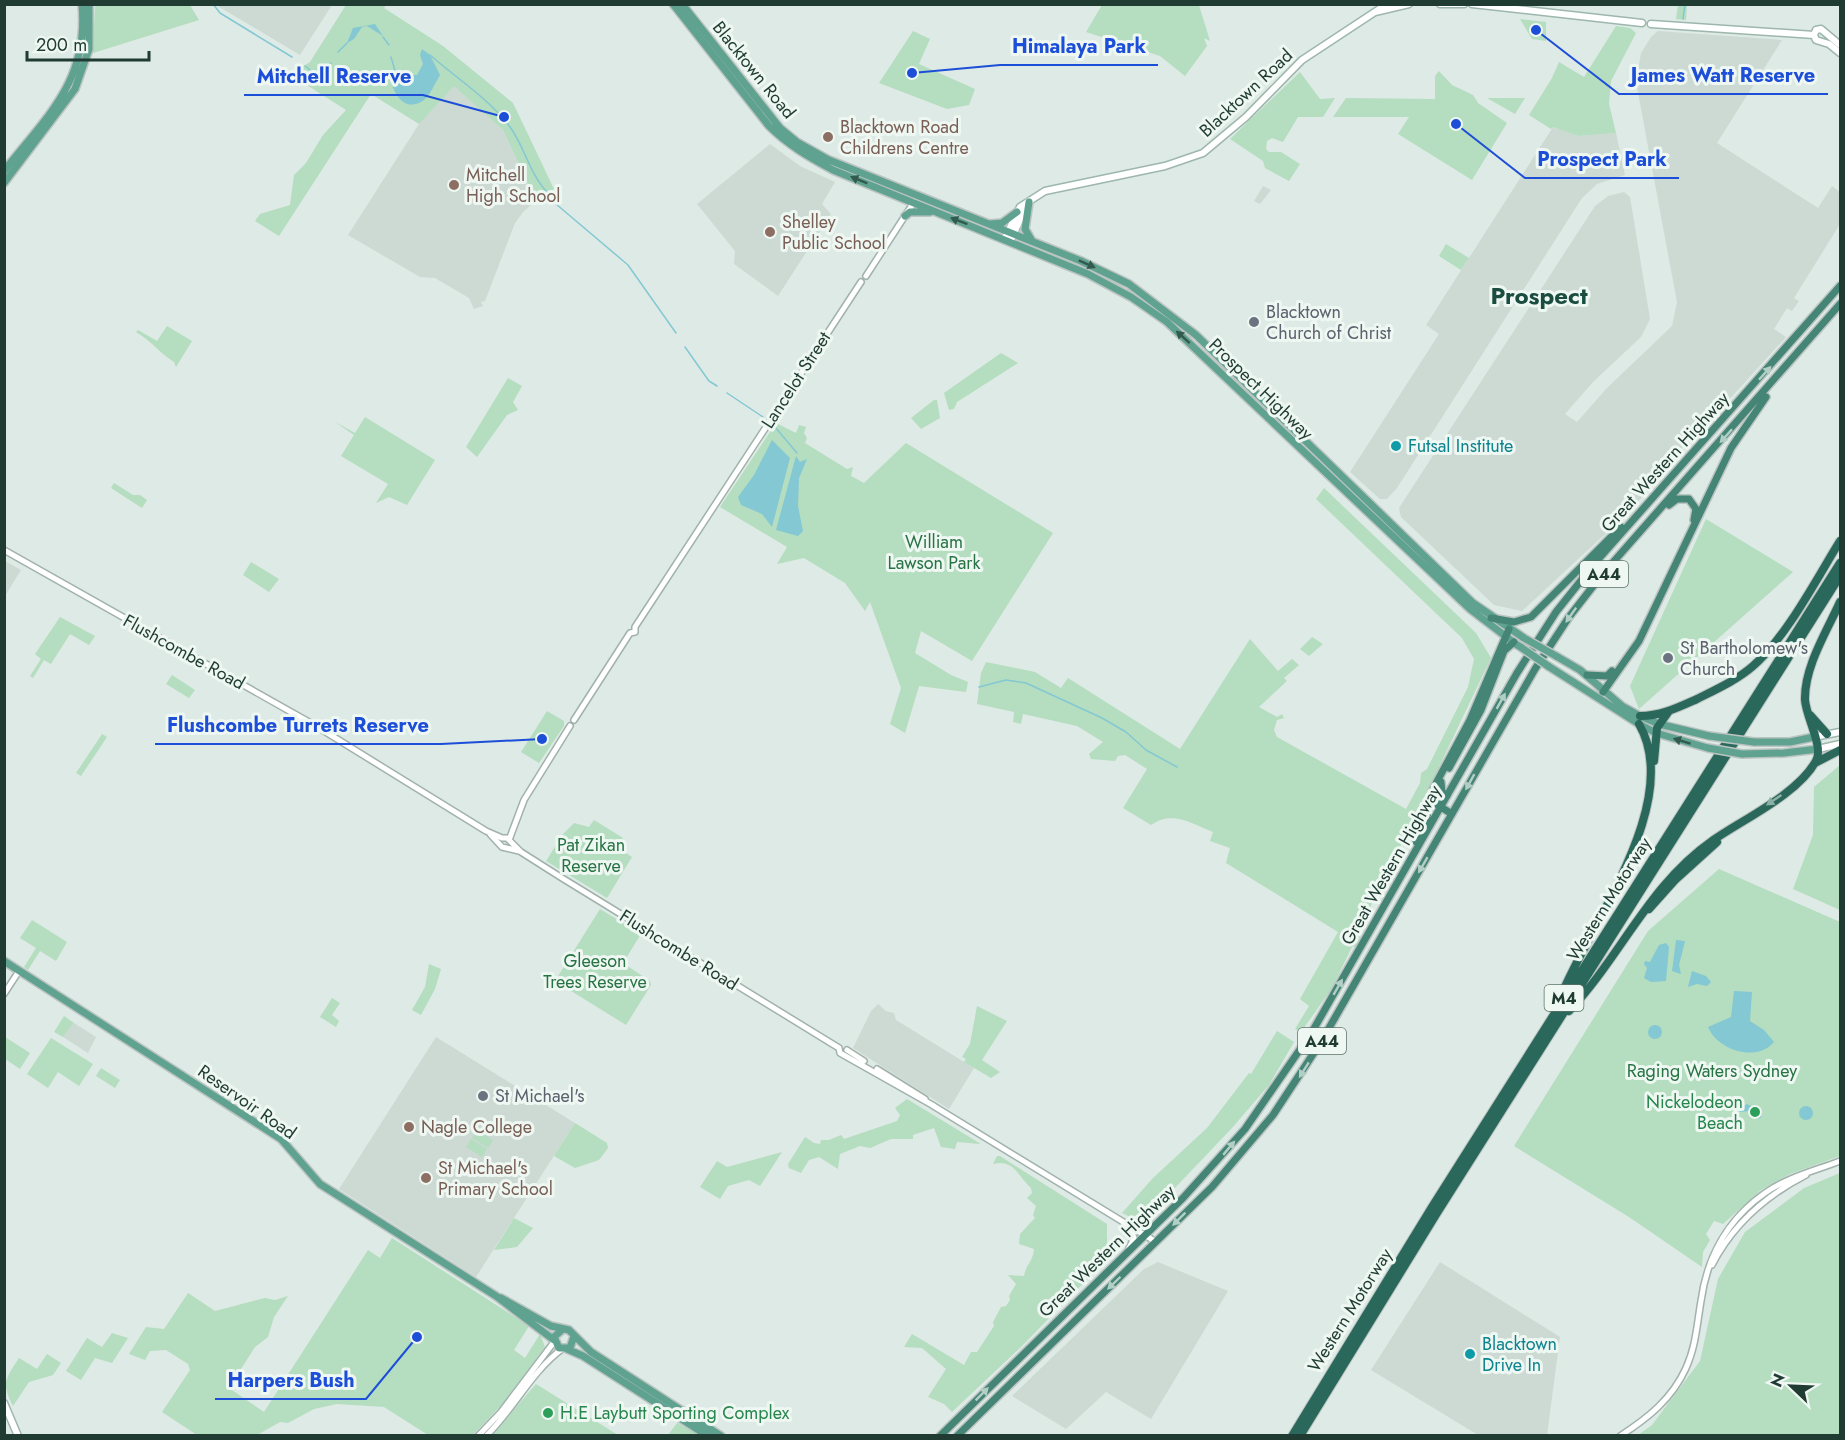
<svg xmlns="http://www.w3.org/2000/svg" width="1845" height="1440" font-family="Jost,sans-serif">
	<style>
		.built { fill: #ccdad3 }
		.green { fill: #b5ddbf }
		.water { fill: #83c8d3 }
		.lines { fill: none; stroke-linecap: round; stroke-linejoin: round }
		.stream { stroke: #83c8d3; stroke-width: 1.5 }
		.tertiary-casing { stroke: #a1b2ac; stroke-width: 8 }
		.secondary-casing { stroke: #9db7ad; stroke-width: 9 }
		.primary-casing { stroke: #bcc4c2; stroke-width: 10 }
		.trunk-casing { stroke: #bcc4c2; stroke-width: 10 }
		.motorway-casing { stroke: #bcc4c2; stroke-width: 10 }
		.tertiary { stroke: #fff; stroke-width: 5 }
		.secondary { stroke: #fff; stroke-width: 6 }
		.primary { stroke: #60a290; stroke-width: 7 }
		.trunk { stroke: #448575; stroke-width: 7 }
		.motorway { stroke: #29685a; stroke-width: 8 }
		.primary-bridge-casing { stroke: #bcc4c2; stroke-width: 10; stroke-linecap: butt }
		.primary-bridge { stroke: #60a290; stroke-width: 7 }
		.oneway { fill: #325a4e }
		.oneway2 { fill: #b2cfc6 }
		.oneway3 { fill: #8cb0a6 }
		.education-dot { fill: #8d6e63; stroke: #eef7f2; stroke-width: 2 }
		.worship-dot { fill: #6b7280; stroke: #eef7f2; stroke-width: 2 }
		.culture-dot { fill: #0f9aa8; stroke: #eef7f2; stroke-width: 2 }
		.leisure-dot { fill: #2e9e5b; stroke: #eef7f2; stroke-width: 2 }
		.labels { text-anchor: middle; stroke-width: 6; stroke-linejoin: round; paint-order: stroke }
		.shield { fill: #eef7f2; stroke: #5d736c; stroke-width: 1.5 }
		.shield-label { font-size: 16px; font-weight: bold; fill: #1f3b32 }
		.street-label { font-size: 18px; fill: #1f3b32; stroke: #eef7f2 }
		.education-label { font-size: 18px; fill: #785e54; stroke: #eef7f2; text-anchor: start }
		.worship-label { font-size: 18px; fill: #5b616d; stroke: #eef7f2; text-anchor: start }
		.culture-label { font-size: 18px; fill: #0d838f; stroke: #eef7f2; text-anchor: start }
		.park-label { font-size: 18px; fill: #277343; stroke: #eef7f2 }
		.leisure-label { font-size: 18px; fill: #27864d; stroke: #eef7f2; text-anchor: end }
		.district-label { font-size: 24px; font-weight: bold; fill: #1a4d40; stroke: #eef7f2 }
		.leader { fill: none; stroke: #1d4ed8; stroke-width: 2 }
		.callout-dot { fill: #1d4ed8; stroke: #eef7f2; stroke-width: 2 }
		.callout-label { font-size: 20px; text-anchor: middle; font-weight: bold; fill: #1d4ed8; stroke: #eef7f2; stroke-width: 6; stroke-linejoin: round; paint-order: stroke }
	</style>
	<rect width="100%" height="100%" fill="#deeae5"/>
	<path class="built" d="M216,5H332L300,55Z
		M1658,31L1782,40L1717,143L1818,208L1832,186L1840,192V224L1794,298L1799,301L1792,311L1787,308L1774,329L1786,337L1708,423L1706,422L1658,473L1661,475L1629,512L1522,611L1494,605L1401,517L1399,508L1595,206L1608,196L1624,192L1630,197L1650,319L1641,337L1593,382L1565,414L1577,422L1607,388L1672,326L1677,302L1636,82L1641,53L1651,37Z
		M454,85L503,130L536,201L524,211L515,223L485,301L481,302L483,306L474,309L469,298L435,278L420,277L348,235L419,124Z
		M1553,127L1578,136L1616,133L1625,175L1597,184L1582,198L1397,488L1387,499H1380L1350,472L1439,334L1426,325Z
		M770,144L800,166L835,182L822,204L831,214L778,296L734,264L735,251L697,204Z
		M1263,186L1271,190L1260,204L1254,201Z
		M5,561L21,570L5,596Z
		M878,1004L886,1011L894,1013L896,1020L974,1068L949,1109L853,1048L871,1011Z
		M74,1023L96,1037L88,1053L63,1037Z
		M436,1037L575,1123L476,1277L339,1189Z
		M1158,1262L1228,1291L1151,1419L1106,1392L1066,1429L1012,1396L1144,1269Z
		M1440,1262L1560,1337L1547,1435H1478L1371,1370Z"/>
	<path class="green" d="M95,5H190L199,20L93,53Z
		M346,5H386L384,8L443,46L513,103L554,189L536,201L503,130L454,86L419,124L371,94L279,236L255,221L260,214L290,205L294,175L306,163L323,135L346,110L299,80L296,71L310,62Z
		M1102,5H1199L1210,41L1204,38L1207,46L1185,76L1160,56L1086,32Z
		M1678,5H1687L1686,20L1676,19Z
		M1520,19L1546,22V41L1532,39Z
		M1616,26L1630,28L1636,33L1611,81L1609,104L1616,133L1578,136L1553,127L1551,129L1529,115L1552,78L1559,62L1584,77Z
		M913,31L930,39L919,64L975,89L969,105L947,109L879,83Z
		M1439,71L1452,85L1473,95L1478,103L1507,123L1472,180L1398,134L1409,117H1333L1346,98L1435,99V76Z
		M1300,72L1320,99L1335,98L1323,117H1298L1283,142L1272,138L1267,141L1266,149L1269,152H1281L1300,164L1289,181L1265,168L1263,161L1230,139Z
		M1487,98H1525L1515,114Z
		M1446,244L1469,258L1461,270L1439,256Z
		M167,326L192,341L176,367L174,362C158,352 153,342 136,332L138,330L157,341Z
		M1001,353L1018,363L957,402L954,409L949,410L944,393Z
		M508,378L522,386L513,402L518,410L507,415L477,457L466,447Z
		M934,400H937L940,418L921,429L911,418Z
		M365,417L435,460L407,505L389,497L376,503L388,484L341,456L354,435L335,422L355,433Z
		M776,423L796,433L799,425L806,427L804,433L807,438L805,443L847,469L853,467L851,476L864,483L906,443L1053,533L972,661L921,631L915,653L951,675L968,682L966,692L919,686L905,733L890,724L901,688L870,602L865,611L845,583L804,558L777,564L787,547L720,507Z
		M114,483L133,495H140L147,500L142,508L111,488Z
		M1324,488L1476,633L1491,658L1439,767L1445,778L1431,784L1429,802L1407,833L1355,938L1362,930L1357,946L1352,947L1332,988L1301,1032L1295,1029L1309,1006L1300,999L1338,932L1226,863L1230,848L1210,841L1213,832C1191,823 1172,810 1151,825L1123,808L1147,769L1125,755L1118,756L1115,761L1091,759L1089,754L1103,742L1077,726L1023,714L1021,724L1013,722L1014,712L977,704L981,673L986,662L1035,672L1061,688L1068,678L1180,749L1250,639L1278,671L1292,659L1299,665L1284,678L1287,681L1259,707L1277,717L1282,714L1284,718L1277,720L1274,730L1277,737L1406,809L1420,783L1421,773L1427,769L1468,687L1474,659L1462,638L1316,499Z
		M1706,519L1793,572L1639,709L1630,686Z
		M251,562L279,579L269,592L243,575Z
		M60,617L95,636L89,645L70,634L51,664L44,660L33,678L30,676L41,659L35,654Z
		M1312,637L1323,644L1309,656L1300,649Z
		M172,675L195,690L189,698L166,684Z
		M547,711L564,721V726L539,763L521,752Z
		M102,734L107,737L81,776L76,773Z
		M1840,765V910L1793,889L1813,835L1814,787Z
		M594,820L623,838L620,849L632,857L607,898L546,861L563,834L574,823L589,827Z
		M1719,869L1840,922V1156L1790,1174L1761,1190L1723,1224L1714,1221L1706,1234L1710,1240L1703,1252L1702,1267L1629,1217L1514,1146L1648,931Z
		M600,909L641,934L623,963L650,981L651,985L626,1025L555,981Z
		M32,920L67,942L56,961L40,951L28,970L24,967L36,948L20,938Z
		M429,964L441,969L435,989L421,1015L412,1010L425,987Z
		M332,998L340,1003L332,1015L339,1021L336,1027L320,1017Z
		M977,1006L1007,1021L982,1060L1000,1072L991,1078L964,1062L966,1059L962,1057L970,1044Z
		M64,1016L74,1023L63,1037L54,1032Z
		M1277,1031L1294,1042L1269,1085L1232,1128L1152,1212L1130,1217L1122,1213L1153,1178L1207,1128L1249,1073L1251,1074Z
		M5,1037L30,1053L20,1069L5,1059Z
		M51,1038L93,1064L79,1086L58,1072L48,1088L27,1074Z
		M101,1068L120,1080L115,1088L96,1076Z
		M907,1099L981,1144L957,1142L955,1149L941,1147L934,1128L913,1135V1139H891L870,1148L860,1146L840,1154L838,1169L819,1157L809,1160L801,1173L789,1168L788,1164L805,1137L814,1143L820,1144L821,1140H829L841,1135L844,1139L897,1121L900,1115L895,1108Z
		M575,1123L607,1143L608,1148L599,1160L575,1168L554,1156Z
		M477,1130L493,1140L488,1148L472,1138Z
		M471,1139L487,1149L482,1157L466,1147Z
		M782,1152L760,1186L749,1180L728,1186L720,1199L700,1187L717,1161L727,1167Z
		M997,1156H1000L1107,1224V1259L1021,1347L952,1412L944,1404L928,1397L946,1369L922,1348L904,1347L912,1334L964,1365L971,1352H977L994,1326L993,1322L1001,1307L1006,1306L1010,1300L1009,1296L1016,1284L1008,1275L1024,1276C1026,1264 1033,1262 1034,1249L1019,1244L1020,1234L1035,1218L1033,1215L1036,1206L1027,1198L1032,1193L1031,1188C1018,1176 1014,1159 993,1164Z
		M1840,1173V1435H1638L1652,1425L1700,1361L1718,1279L1745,1232L1804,1188Z
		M514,1218L533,1228L517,1247L494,1250Z
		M392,1238L529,1326L514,1350L525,1358L540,1334L545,1347L508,1398L473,1435H428L384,1407L337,1404L314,1409L288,1423L280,1422L257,1435H197L162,1412L190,1370L188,1364L166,1350L150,1351L145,1360L129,1354L146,1327L164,1329L188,1293L215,1311L265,1298L275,1300L288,1296L274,1317L268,1337L255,1347L229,1388L264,1412L368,1250L380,1258Z
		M112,1333L128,1338L112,1363L95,1358L81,1380L66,1371L87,1338L102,1347Z
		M47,1354L61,1363L53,1375L29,1382L13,1406C1,1382 5,1380 19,1358L37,1369Z
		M536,1384L618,1435H492Z
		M677,1423L700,1435H668Z"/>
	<path class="water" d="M375,24L383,36L367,26L362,27L354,39L347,43L353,28Z
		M422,49L430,55L440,75C435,83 431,94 424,100C406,113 394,96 391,80L396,74L417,75L423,64L420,55Z
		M772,440L790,458L772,527L762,514L741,505L738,497L754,475Z
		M796,456L800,462L807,459L799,478L798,506L803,531L798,536L776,530Z
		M1676,940L1685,941L1679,965L1681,974L1672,971Z
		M1666,943L1669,947L1666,981L1651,982L1644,978L1647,968L1644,964L1645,961L1650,962L1659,945Z
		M1692,971L1706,976L1711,982L1707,986L1697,984L1688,987Z
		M1734,991L1752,992L1750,1021L1764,1030L1774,1042C1757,1063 1717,1050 1708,1027L1731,1017Z
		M1648 1032a7 7 0 1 1 14 0a7 7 0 1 1-14 0Z
		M1747,1104L1760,1111L1761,1118L1755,1119L1749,1111L1740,1112V1108Z
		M1799 1113a7 7 0 1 1 14 0a7 7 0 1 1-14 0Z"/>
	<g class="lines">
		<path class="stream" d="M213,4L220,13L292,57
			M1683,19L1685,4
			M383,37L389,45
			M338,52L347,43
			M430,55C455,77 485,96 507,123C524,143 528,172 547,192
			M391,57L396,74
			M305,66L314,73L320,72L331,63
			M556,204L628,265L676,333
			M685,347L709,381L717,386
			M727,393L763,417
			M775,427L797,453
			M979,687L1006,680L1026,683L1102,718L1126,732L1146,750L1177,767"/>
		<g class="tertiary-casing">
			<path id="tertiary" d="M866,276L914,202
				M4,550L316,726L486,831L502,838
				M574,720L630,633L635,632V627L861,282
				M490,834L502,847L519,851
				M502,838H507L521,852L562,878L839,1048L840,1053L934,1106
				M509,840L524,800L570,726
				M4,994L19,971
				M847,1050L864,1061
				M877,1069L925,1099
				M932,1105L1156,1242
				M1129,1248L1134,1238L1130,1227
				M1712,1265C1733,1224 1765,1196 1806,1175
				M478,1436L501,1412L554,1342
				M486,1436C514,1409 531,1372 562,1349
				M1620,1436C1648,1418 1672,1399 1686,1368C1696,1346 1697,1324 1701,1301C1707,1257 1728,1219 1765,1193C1788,1177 1814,1171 1840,1161"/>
		</g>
		<g class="secondary-casing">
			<path id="secondary" d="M1440,4H1464
				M1472,4L1642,23
				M1375,12L1409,4
				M1651,24L1814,35
				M1814,35L1816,30L1821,29L1840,45
				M1814,35L1816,40L1829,44L1840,53
				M1004,240L1020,207L1045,191L1165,166L1203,153L1246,117L1302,60L1387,4
				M1010,242L1026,206
				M1814,737L1840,732
				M1818,749L1840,744
				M4,1403L18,1436"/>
		</g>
		<g class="primary-casing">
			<path id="primary" d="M673,4L769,126C788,145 809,157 833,170L1088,274L1131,297L1167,322L1470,609L1517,645
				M682,4L780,128L797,142L829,160L1081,261L1129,284L1196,335L1473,603L1524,638
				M4,171C48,115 89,81 82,4
				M4,183L75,89L89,49V4
				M1029,202L1025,229L1032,241
				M905,216L910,212H930
				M990,224L1002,223L1017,212
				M1556,656L1580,670L1622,706L1640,716L1659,724L1709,736
				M1548,666L1639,724L1656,733L1708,748
				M1754,742H1790L1814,737
				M1742,754L1784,753L1818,749
				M4,961L281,1139L320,1184L496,1296L554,1340
				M501,1298L551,1326L569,1330L591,1352L721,1436
				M563,1329L554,1337L559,1348H570L574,1336
				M567,1349L583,1356L708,1436"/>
		</g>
		<g class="trunk-casing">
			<path id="trunk" d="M1669,505L1677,499H1689L1696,509L1694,520
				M1491,618L1514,622L1531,617L1621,527
				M1587,675L1607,676L1612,671
				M1603,692L1639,641L1731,448L1766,397
				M1449,768L1481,710L1504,651L1514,642
				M1441,782L1442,792L1447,796
				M1436,790V804L1452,814
				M1416,842L1426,821L1433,789L1470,720L1509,629
				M940,1436L1183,1198L1245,1129L1312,1032L1517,673L1556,612L1595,563L1840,286
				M957,1436L1212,1187L1273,1115L1321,1042L1535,669L1569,617L1601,576L1840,304"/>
		</g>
		<g class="motorway-casing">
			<path id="motorway" d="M1810,715L1827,734
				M1640,716C1661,716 1679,707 1697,699C1717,689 1737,680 1753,666C1786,638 1817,578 1840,541
				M1654,761L1657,728L1669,711
				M1815,763L1840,750
				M1649,909L1675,880L1717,842
				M1561,996C1590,924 1684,802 1639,724
				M1569,1011C1621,956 1649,885 1712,841C1743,819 1797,795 1816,761C1824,747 1806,717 1805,700C1804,667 1827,631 1840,602
				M1292,1436L1432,1207L1840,563
				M1300,1436L1437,1213L1840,576"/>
		</g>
		<use href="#tertiary" class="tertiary"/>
		<use href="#secondary" class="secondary"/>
		<use href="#primary" class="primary"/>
		<use href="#trunk" class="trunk"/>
		<use href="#motorway" class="motorway"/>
		<g class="primary-bridge-casing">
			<path id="primary-bridge" d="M1524,638L1556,656
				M1519,646L1548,666
				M1709,736L1754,742
				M1708,748L1742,754"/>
		</g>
		<use href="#primary-bridge" class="primary-bridge"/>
	</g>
	<defs><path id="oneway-solid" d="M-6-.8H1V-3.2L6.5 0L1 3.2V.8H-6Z" transform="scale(1.5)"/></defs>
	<g class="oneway">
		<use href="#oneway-solid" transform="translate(859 180) rotate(-158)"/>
		<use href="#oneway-solid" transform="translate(959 221) rotate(-159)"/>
		<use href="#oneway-solid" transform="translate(1087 264) rotate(24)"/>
		<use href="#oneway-solid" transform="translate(1183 337) rotate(-138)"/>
		<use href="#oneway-solid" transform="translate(1682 741) rotate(-163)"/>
	</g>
	<g class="oneway2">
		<use href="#oneway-solid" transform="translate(1765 373) rotate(-48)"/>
		<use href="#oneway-solid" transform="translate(1726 436) rotate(132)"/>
		<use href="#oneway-solid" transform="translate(1571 615) rotate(125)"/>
		<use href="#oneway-solid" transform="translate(1501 701) rotate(-61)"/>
		<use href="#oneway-solid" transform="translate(1470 782) rotate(119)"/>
		<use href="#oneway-solid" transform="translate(1423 865) rotate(120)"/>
		<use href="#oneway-solid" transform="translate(1338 987) rotate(-60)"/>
		<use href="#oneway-solid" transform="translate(1304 1070) rotate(122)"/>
		<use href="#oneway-solid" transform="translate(1229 1148) rotate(-50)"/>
		<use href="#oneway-solid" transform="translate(1179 1219) rotate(135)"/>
		<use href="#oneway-solid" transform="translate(1114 1283) rotate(136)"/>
		<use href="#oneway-solid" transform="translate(982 1394) rotate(-45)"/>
	</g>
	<use class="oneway3" href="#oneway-solid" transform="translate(1774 800) rotate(146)"/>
	<g class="education-dot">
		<circle cx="828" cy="137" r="6"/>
		<circle cx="454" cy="185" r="6"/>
		<circle cx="770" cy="232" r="6"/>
		<circle cx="409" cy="1127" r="6"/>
		<circle cx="426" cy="1178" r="6"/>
	</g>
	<g class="worship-dot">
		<circle cx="1254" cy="322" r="6"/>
		<circle cx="1668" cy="658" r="6"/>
		<circle cx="483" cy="1096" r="6"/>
	</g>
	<g class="culture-dot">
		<circle cx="1396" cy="446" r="6"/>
		<circle cx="1470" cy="1354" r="6"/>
	</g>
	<g class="leisure-dot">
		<circle cx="1755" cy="1112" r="6"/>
		<circle cx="548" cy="1413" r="6"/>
	</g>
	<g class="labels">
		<g class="shield">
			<rect x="1580" y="561" width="48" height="26" rx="4.5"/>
			<rect x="1544.5" y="985" width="39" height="26" rx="4.5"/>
			<rect x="1298" y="1028" width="48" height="26" rx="4.5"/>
		</g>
		<g class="shield-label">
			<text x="1604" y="580">A44</text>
			<text x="1564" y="1004">M4</text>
			<text x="1322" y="1047">A44</text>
		</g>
		<g class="street-label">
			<text transform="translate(754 70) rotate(51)" y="6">Blacktown Road</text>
			<text transform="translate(1246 93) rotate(-43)" y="6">Blacktown Road</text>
			<text transform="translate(796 380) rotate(-57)" y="6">Lancelot Street</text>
			<text transform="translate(1261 389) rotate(44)" y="6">Prospect Highway</text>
			<text transform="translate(1665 462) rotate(-48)" y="6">Great Western Highway</text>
			<text transform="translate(184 652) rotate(29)" y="6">Flushcombe Road</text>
			<text transform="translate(1391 865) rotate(-60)" y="6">Great Western Highway</text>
			<text transform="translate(1609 899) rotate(-58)" y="6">Western Motorway</text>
			<text transform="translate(679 950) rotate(32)" y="6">Flushcombe Road</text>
			<text transform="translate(247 1102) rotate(35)" y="6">Reservoir Road</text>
			<text transform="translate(1107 1251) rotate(-44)" y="6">Great Western Highway</text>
			<text transform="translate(1350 1310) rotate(-58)" y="6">Western Motorway</text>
		</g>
		<g class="education-label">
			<text x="840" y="133">Blacktown Road<tspan x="840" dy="21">Childrens Centre</tspan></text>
			<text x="466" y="181">Mitchell<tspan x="466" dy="21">High School</tspan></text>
			<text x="782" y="228">Shelley<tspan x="782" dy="21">Public School</tspan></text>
			<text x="421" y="1133">Nagle College</text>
			<text x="438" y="1174">St Michael's<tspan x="438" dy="21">Primary School</tspan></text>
		</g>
		<g class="worship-label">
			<text x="1266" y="318">Blacktown<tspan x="1266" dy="21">Church of Christ</tspan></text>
			<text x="1680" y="654">St Bartholomew's<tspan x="1680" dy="21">Church</tspan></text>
			<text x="495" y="1102">St Michael's</text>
		</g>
		<g class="culture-label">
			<text x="1408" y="452">Futsal Institute</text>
			<text x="1482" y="1350">Blacktown<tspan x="1482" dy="21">Drive In</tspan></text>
		</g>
		<g class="park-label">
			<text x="934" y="548">William<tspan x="934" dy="21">Lawson Park</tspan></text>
			<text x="591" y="851">Pat Zikan<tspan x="591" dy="21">Reserve</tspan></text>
			<text x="595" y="967">Gleeson<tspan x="595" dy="21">Trees Reserve</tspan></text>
			<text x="1712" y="1077">Raging Waters Sydney</text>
		</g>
		<g class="leisure-label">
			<text x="1743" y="1108">Nickelodeon<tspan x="1743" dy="21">Beach</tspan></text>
			<text x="560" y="1419" text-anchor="start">H.E Laybutt Sporting Complex</text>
		</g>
		<g class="district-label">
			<text x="1539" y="304">Prospect</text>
		</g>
	</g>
	<path class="leader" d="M912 73L1000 65H1158M1536 30L1619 94H1828M504 117L423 95H244M1456 124L1525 178H1679M542 739L441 744H155M417 1337L366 1399H215"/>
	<g class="callout-dot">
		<circle cx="912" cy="73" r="6"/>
		<circle cx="1536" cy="30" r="6"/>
		<circle cx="504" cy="117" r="6"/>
		<circle cx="1456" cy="124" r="6"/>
		<circle cx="542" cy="739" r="6"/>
		<circle cx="417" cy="1337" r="6"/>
	</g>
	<g class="callout-label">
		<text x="1079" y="53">Himalaya Park</text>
		<text x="1723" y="82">James Watt Reserve</text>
		<text x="334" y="83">Mitchell Reserve</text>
		<text x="1602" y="166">Prospect Park</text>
		<text x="298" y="732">Flushcombe Turrets Reserve</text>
		<text x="291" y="1387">Harpers Bush</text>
	</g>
	<rect width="1845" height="1440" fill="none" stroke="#1f3b32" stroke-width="12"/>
	<g transform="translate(1791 1386) rotate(293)" stroke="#eef7f2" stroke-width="4.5" paint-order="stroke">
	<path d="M0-4.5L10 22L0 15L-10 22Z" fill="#1f3b32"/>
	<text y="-9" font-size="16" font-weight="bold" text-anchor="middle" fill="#1f3b32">N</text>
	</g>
	<path d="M27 51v9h122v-9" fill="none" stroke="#1f3b32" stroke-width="3"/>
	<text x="36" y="51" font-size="18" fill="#1f3b32" stroke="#eef7f2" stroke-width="4.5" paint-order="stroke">200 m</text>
</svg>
